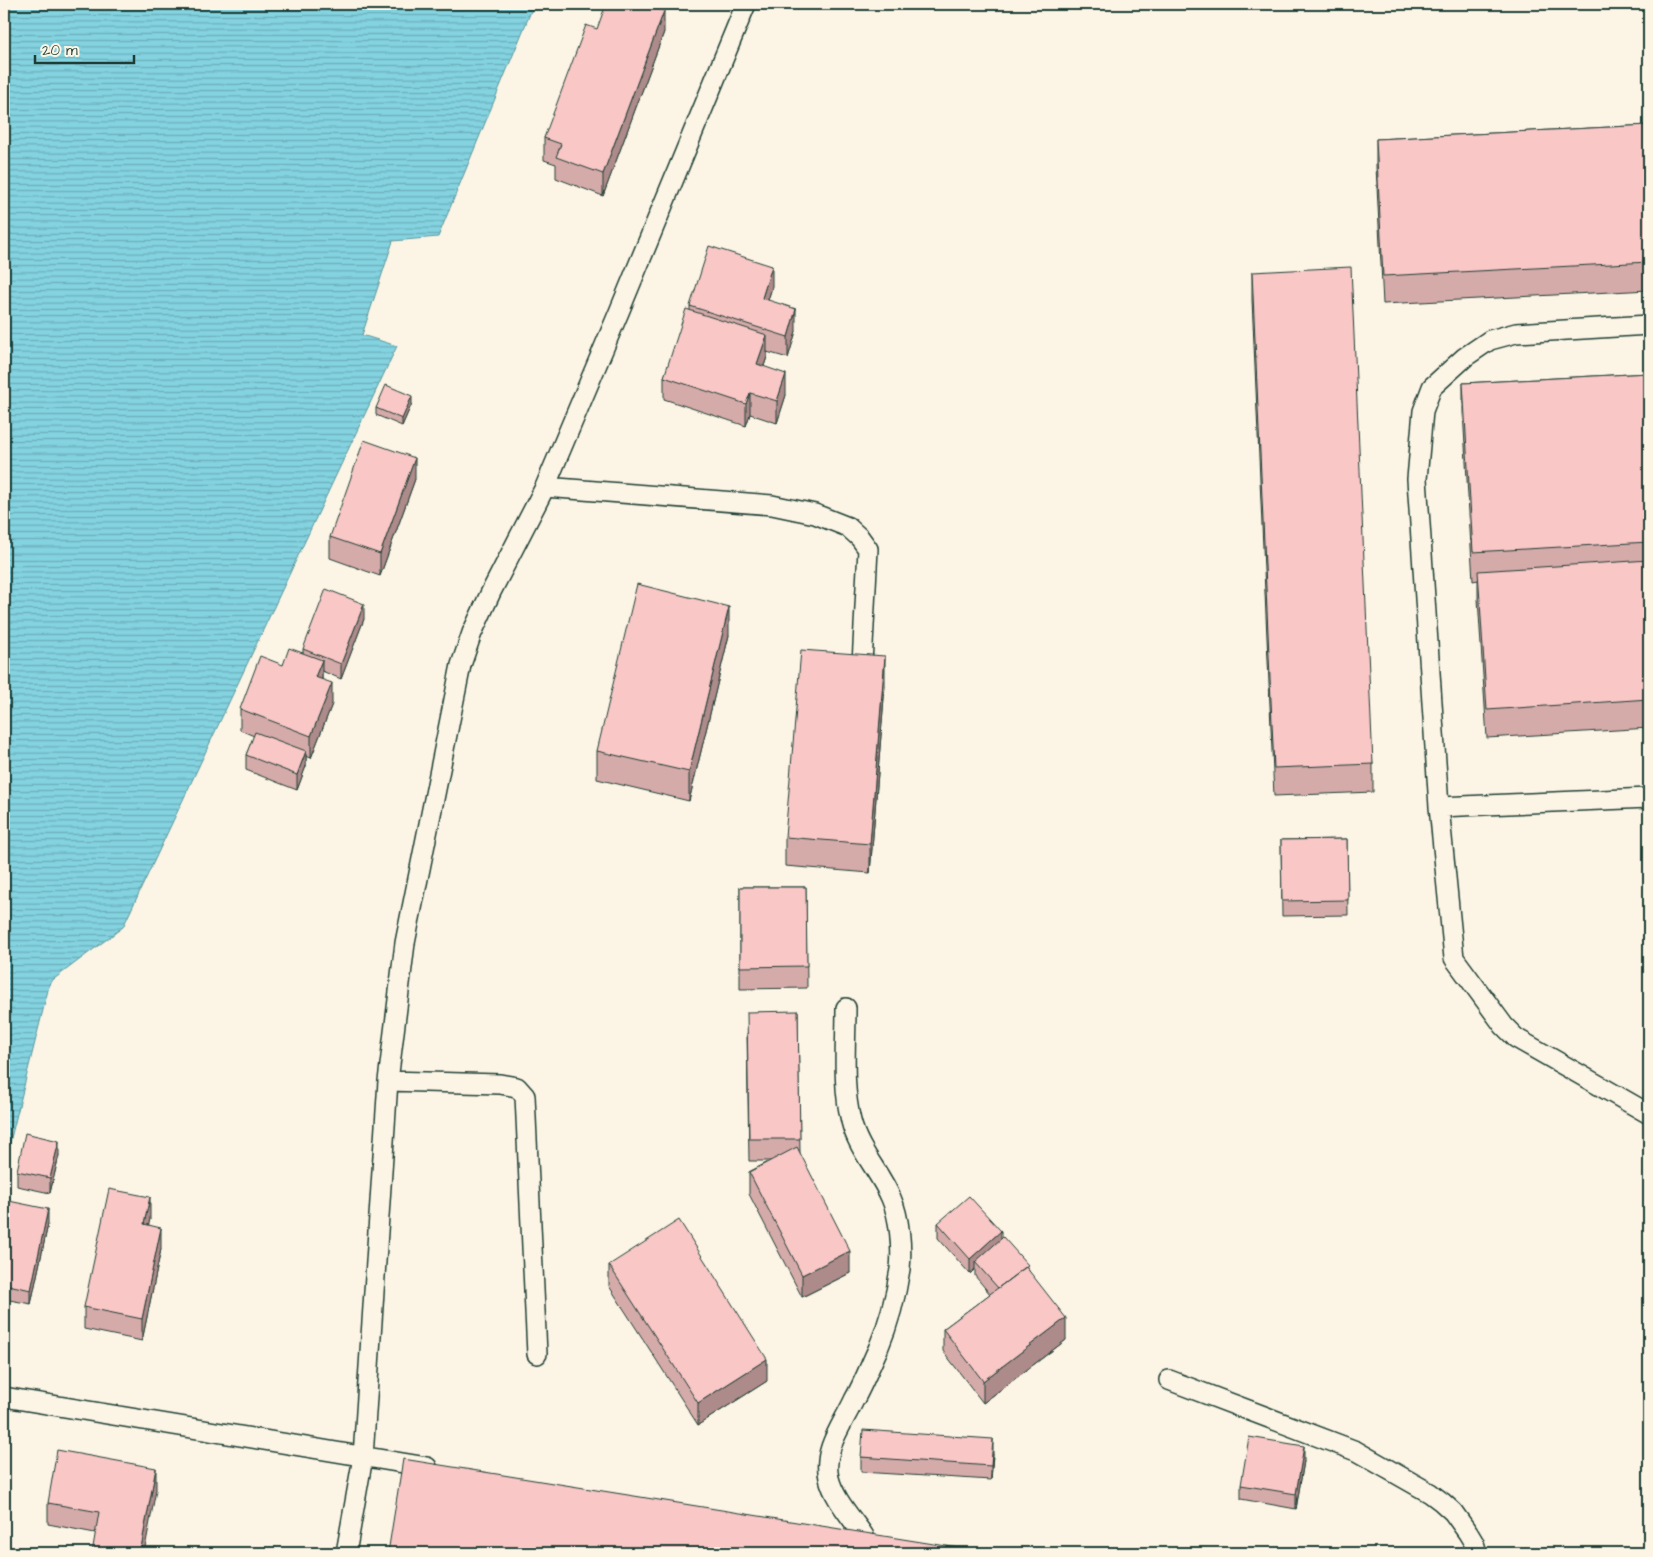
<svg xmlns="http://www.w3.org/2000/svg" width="1653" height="1557" font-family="'Architects Daughter',sans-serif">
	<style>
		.water { fill: url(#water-rules); stroke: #5c979c }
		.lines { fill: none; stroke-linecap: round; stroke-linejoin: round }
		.service-casing { stroke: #1f3d34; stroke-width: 22 }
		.service { stroke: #fcf5e5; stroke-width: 19 }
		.wall { fill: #d5abaa; stroke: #1f3d34 }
		.shaded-wall { fill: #ae8b8b; stroke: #1f3d34 }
		.building { fill: #f8c7c6; stroke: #1f3d34 }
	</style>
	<defs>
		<pattern id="water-rules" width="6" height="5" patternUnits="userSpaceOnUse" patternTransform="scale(1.25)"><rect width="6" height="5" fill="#84d3e1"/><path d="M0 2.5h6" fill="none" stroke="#6bacb7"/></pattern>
	</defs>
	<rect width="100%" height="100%" fill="#fcf5e5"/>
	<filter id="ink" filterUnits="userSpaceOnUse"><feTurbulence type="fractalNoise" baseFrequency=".02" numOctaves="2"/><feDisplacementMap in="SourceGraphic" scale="10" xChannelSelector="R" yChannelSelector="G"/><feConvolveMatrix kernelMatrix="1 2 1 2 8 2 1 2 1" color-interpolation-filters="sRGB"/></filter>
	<g filter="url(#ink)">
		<path class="water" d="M4,4H534L438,237L393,241L362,335L397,346L123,927L50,982L4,1166Z"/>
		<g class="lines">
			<g class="service-casing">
				<path id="service" d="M1649,325L1516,333L1490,340L1465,357L1432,387L1423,411L1417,479L1439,807L1454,958L1504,1026L1516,1038L1649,1114
					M545,487L772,505L815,514L848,527L860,538L868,549L862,664
					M1439,807L1649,798
					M846,1008C846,1046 842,1085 851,1121C858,1150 880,1172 891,1198C900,1218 902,1248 900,1269C896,1296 889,1323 878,1349C870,1366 863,1384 854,1400C843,1424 822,1450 829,1478C834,1499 852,1518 864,1536
					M388,1081L500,1084L517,1087L525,1096L537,1354
					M1169,1380L1356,1451L1430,1493L1442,1502L1453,1512L1468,1533L1474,1543L1477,1553
					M4,1397L427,1467
					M346,1553L363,1457L388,1081L405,943L461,665L472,633L491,592L545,487L619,312L746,4"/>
			</g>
			<use href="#service" class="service"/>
		</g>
		<path class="wall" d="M597,29L664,32L603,196L556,178V164L544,160V138Z
			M1649,125V290L1383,304L1376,167V139Z
			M1252,272L1373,764V792L1274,796L1252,300Z
			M772,287L768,300L796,331L788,358L767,352V357L764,366L786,395L777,423L750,414L746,426L664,399V377L690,310V306Z
			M1649,373V728L1487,738L1478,599V580L1473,581L1463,412V383Z
			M412,403L402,426L376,415V408Z
			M415,479L380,576L330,558V537Z
			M364,619L341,679L322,671V679L332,704L311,758L306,756V766L297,790L246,770V755L254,736L240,730V709L283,665L303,653V649Z
			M729,635L689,801L597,779V751Z
			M885,685L870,873L785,866V837Z
			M1347,839L1348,915L1282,916L1281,840Z
			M740,887H806L807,988L740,989Z
			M798,1011L800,1154L850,1273L802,1297L749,1194V1172L771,1161H749L747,1033Z
			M59,1155L50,1193L17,1186V1171Z
			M4,1200L48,1224L31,1304L4,1299Z
			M150,1219L148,1225L161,1249L142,1341L84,1329V1307Z
			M938,1223L1001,1239L1028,1269L1066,1340L983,1403L943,1351V1329L990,1294L975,1276V1269L970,1274L938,1238Z
			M609,1265L767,1381L698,1425L609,1286Z
			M993,1454L991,1480L861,1472V1457Z
			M1304,1461L1296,1509L1241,1499V1485Z
			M156,1490L95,1533L48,1524V1503Z"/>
		<path class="shaded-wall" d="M664,11V32L603,196V174Z
			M772,266V287L762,320V298Z
			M796,309V331L788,358V337Z
			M767,335V357L757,386V364Z
			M786,374V395L777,423V401Z
			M750,393V414L746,426V404Z
			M412,396V403L402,426V419Z
			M415,458V479L380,576V554Z
			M364,604V619L341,679V664Z
			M729,607V635L689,801V772Z
			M885,656V685L870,873V844Z
			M322,660V681L315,677Z
			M332,683V704L311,758V736Z
			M306,751V766L297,790V775Z
			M59,1141V1155L50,1193V1178Z
			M150,1197V1219L144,1246V1224Z
			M48,1209V1224L31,1304V1290Z
			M161,1228V1249L142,1341V1319Z
			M1001,1231V1246L975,1262V1269L970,1274V1259Z
			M850,1251V1273L802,1297V1275Z
			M1066,1318V1340L983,1403V1381Z
			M767,1359V1381L698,1425V1403Z
			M993,1439V1454L991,1480V1466Z
			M1304,1446V1461L1296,1509V1494Z
			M156,1468V1490L144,1553H140Z"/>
		<path class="building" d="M606,4H645L664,11L603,174L556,157L561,144L544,138L586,25L597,29Z
			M1649,125V262L1383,276L1376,139Z
			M709,246L772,266L762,298L796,309L788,337L690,306Z
			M1351,267L1373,764L1274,768L1252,272Z
			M686,309L767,335L757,364L786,374L777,401L750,393L746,404L664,377Z
			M1649,373V542L1473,552L1463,383Z
			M386,385L412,396L402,419L376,408Z
			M364,440L415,458L380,554L330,537Z
			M1649,560V699L1487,710L1478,571Z
			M637,584L729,607L689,772L597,751Z
			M326,589L364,604L341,664L303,649Z
			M289,648L322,660L315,677L332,683L311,736L240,709L260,656L283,665Z
			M801,650L885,656L870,844L785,837Z
			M255,732L306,751L297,775L246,755Z
			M1347,839L1348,900L1282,901L1281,840Z
			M740,887H806L807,966L740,967Z
			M798,1011L800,1139H749L747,1012Z
			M25,1133L59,1141L50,1178L17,1171Z
			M797,1147L850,1251L802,1275L749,1172Z
			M109,1189L150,1197L144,1224L161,1228L142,1319L84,1307Z
			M969,1196L1001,1231L970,1259L938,1223Z
			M4,1200L48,1209L31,1290L4,1284Z
			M679,1220L767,1359L698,1403L609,1265Z
			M1003,1237L1028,1265L998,1288L975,1262Z
			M1026,1267L1066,1318L983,1381L943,1329Z
			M863,1430L993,1439L991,1466L861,1457Z
			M1249,1437L1304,1446L1296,1494L1241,1485Z
			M57,1450L156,1468L140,1553H92L99,1512L48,1503Z
			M403,1459L990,1553H388Z"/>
	</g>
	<rect width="1653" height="1557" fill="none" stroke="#fcf5e5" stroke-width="20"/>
	<rect x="10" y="10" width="1633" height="1537" fill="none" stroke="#1f3d34" stroke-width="2" filter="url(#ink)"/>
	<path d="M35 55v8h99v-8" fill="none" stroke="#1f3d34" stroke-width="2.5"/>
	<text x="42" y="55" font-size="15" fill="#1f3d34" stroke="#fcf5e5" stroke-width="4" paint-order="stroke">20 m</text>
</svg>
